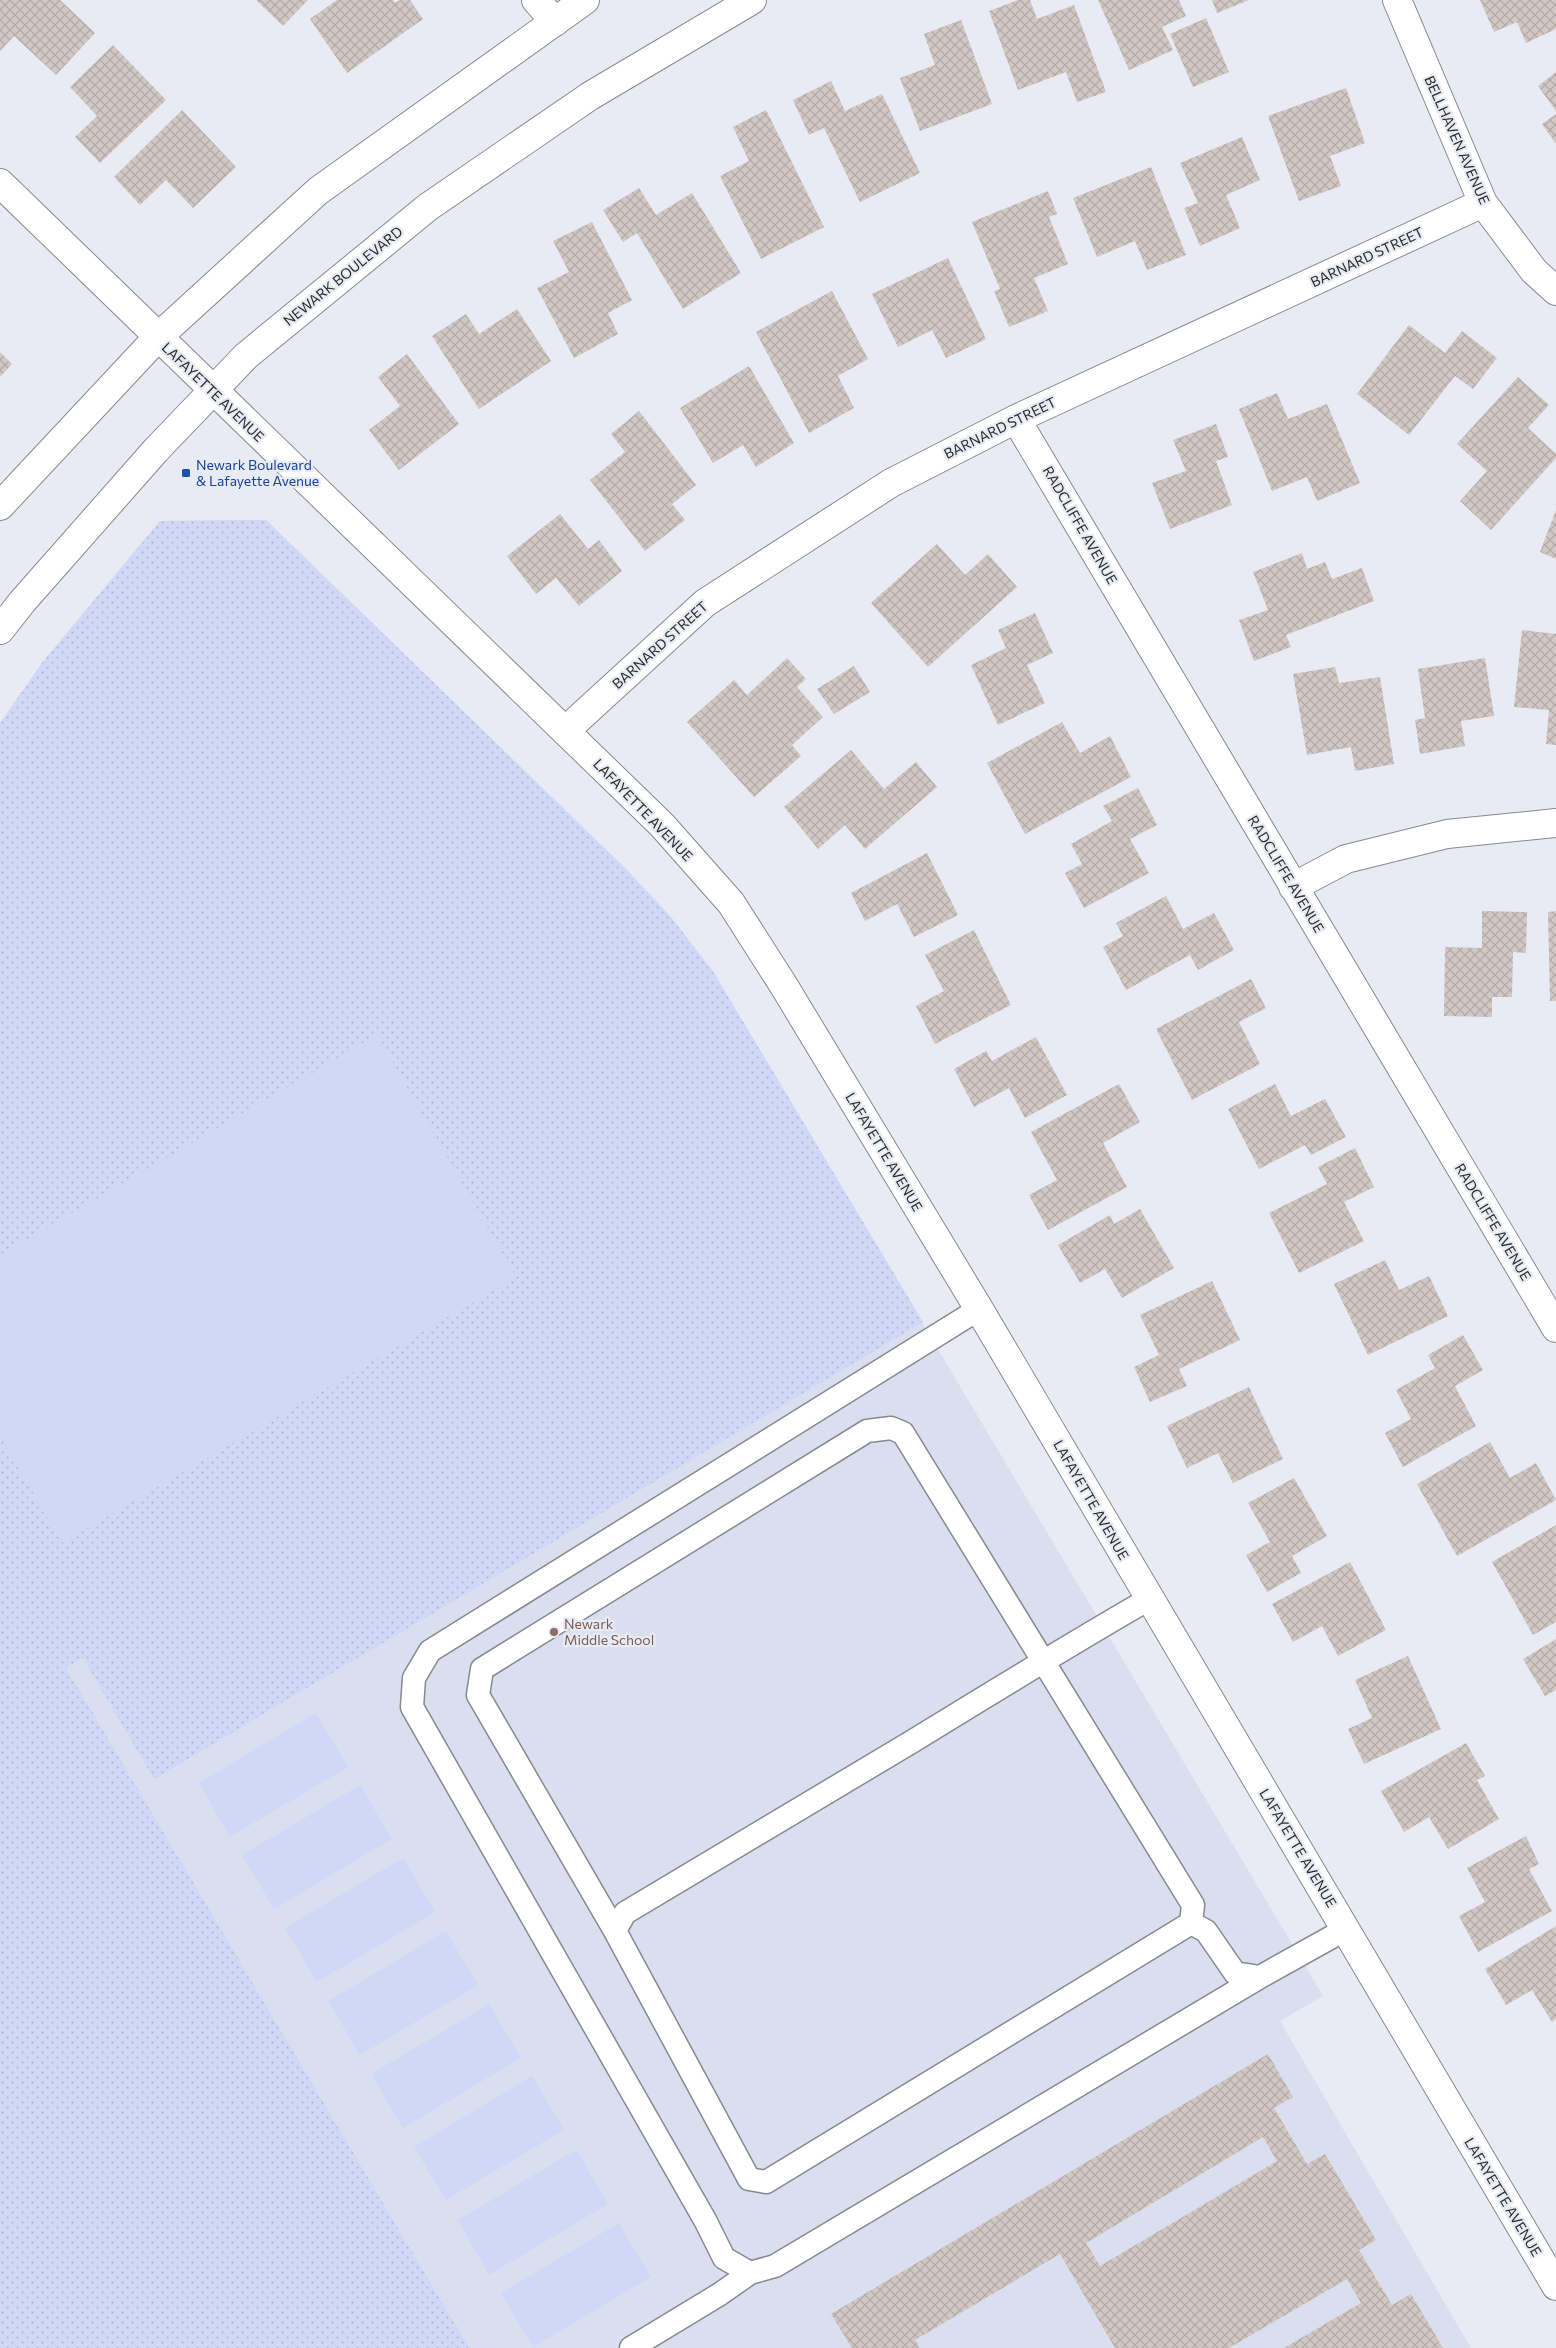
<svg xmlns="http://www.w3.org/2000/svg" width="1556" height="2348" font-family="Commissioner,sans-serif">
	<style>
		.built { fill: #dadfef }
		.grass { fill: url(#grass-dots) }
		.green { fill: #cfd8f6 }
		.building { fill: url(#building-cross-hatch); fill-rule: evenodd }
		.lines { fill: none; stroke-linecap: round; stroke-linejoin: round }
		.service-casing { stroke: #878991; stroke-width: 25 }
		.minor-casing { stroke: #878991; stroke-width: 30 }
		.tertiary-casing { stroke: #878991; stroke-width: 30 }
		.primary-casing { stroke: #878991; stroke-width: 30 }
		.service { stroke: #fff; stroke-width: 22 }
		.minor { stroke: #fff; stroke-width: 28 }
		.tertiary { stroke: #fff; stroke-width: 28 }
		.primary { stroke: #fff; stroke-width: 28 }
		.transit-dot { fill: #1a4fb4; stroke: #e9ebf4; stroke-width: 2 }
		.education-dot { fill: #8d6e63; stroke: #e9ebf4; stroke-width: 2 }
		.labels { text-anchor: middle; stroke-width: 4.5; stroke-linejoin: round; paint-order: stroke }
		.street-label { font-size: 14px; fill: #2a2b2e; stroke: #e9ebf4 }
		.transit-label { font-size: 14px; fill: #164399; stroke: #e9ebf4; text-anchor: start }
		.education-label { font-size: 14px; fill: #785e54; stroke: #e9ebf4; text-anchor: start }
	</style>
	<defs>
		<pattern id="grass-dots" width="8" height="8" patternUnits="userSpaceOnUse" patternTransform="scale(1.25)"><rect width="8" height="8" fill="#cfd8f6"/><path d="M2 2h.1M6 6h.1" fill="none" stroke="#b2bad3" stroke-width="1.8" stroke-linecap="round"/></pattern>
		<pattern id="building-cross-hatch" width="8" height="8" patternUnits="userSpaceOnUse" patternTransform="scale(1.25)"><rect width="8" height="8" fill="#d1c7c3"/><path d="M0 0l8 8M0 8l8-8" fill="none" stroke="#b4aba8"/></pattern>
	</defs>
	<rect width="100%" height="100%" fill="#e9ebf4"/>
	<path class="built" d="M266,520L626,869L671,917L714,973L1323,1996L1280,2021L1471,2348H0V723L42,663L160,521Z"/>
	<path class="grass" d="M266,520L626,869L671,917L714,973L923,1322L154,1779L83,1658L66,1668L469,2348H0V723L42,663L160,521Z"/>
	<path class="green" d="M377,1035L516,1277L62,1543L0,1436V1255Z
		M316,1713L348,1767L230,1837L199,1783Z
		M360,1785L392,1839L274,1909L242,1855Z
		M403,1858L435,1912L317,1982L285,1928Z
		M446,1931L478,1985L360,2055L328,2001Z
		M489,2004L521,2058L403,2128L371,2074Z
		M532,2076L564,2130L446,2200L414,2147Z
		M576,2150L608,2204L489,2275L458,2220Z
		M619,2223L651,2277L533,2347L501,2293Z"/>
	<path class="building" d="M0,0H60L95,33L56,75L14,36L0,51Z
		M256,0H308L283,26Z
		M337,0H393L395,3L400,0H410L423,19L347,73L310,19Z
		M1018,0H1030L1037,19L1074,5L1106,92L1077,102L1066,72L1018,90L989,11Z
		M1098,0H1179L1186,16L1162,27L1173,50L1129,70Z
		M1212,0H1249L1217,13Z
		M1480,0H1556V29L1526,43L1517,22L1494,32Z
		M1206,18L1229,72L1193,87L1170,34Z
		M961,20L992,104L920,131L900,78L935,65L924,34Z
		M113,45L166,100L100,163L75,137L97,116L70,87Z
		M1556,72V111L1538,86Z
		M831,81L845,111L882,94L920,173L860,202L824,128L809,135L793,100Z
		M1346,88L1365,143L1330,156L1341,186L1299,201L1268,116Z
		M182,110L236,167L193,208L166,180L140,205L114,177Z
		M766,110L824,227L761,259L720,176L749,161L733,127Z
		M1556,114V144L1542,124Z
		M1242,137L1260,180L1226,195L1240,228L1200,246L1184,208L1198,203L1180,163Z
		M1151,167L1186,255L1147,270L1135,241L1097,257L1073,198Z
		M639,188L656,215L692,193L741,273L683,309L637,233L623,242L603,210Z
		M1048,191L1057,214L1049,217L1068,264L1034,278L1048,311L1009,327L994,291L1000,289L972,222Z
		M592,222L632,300L608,313L618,334L574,358L537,288L569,272L553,241Z
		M948,258L986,339L946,358L932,330L898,347L872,294Z
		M832,291L868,359L838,376L854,408L809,433L756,332Z
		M517,309L551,361L479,409L432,336L466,314L479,334Z
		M1409,325L1445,353L1462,331L1497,358L1473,389L1455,376L1409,435L1357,394Z
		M0,352L12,364L0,377Z
		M407,354L459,424L399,470L369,430L400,406L378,377Z
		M749,366L794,443L756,467L743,445L713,463L680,408Z
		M1518,377L1549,405L1528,428L1556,454V458L1491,530L1460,501L1487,471L1457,444Z
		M1277,393L1288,419L1327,404L1360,483L1317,501L1307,477L1272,491L1239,409Z
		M639,411L696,485L672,504L685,520L645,551L590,480L625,452L611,434Z
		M1216,424L1228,457L1216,461L1232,505L1170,529L1152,483L1186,471L1173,440Z
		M1556,510V559L1540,552Z
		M560,514L588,549L599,540L622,571L579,606L556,578L536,594L507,556Z
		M937,544L965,575L988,554L1017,587L928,667L871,603Z
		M1302,553L1307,569L1325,562L1332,579L1362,568L1374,601L1286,635L1291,647L1254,661L1239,620L1268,610L1253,572Z
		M1035,613L1053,653L1027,665L1045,703L998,725L971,665L1006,648L998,630Z
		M1522,630L1556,634V745L1546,744L1549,710L1514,707Z
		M787,658L806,679L797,687L823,717L792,745L801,756L754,797L687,722L734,680L747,695Z
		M1485,658L1494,716L1461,721L1465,746L1420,754L1415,720L1425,718L1418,669Z
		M854,666L870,692L834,714L817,689Z
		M1335,667L1339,683L1380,677L1394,764L1355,771L1351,747L1307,755L1293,674Z
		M1062,722L1080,753L1110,736L1131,777L1025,834L987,763Z
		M851,750L884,789L916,762L937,787L865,849L845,825L818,849L784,807Z
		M1138,788L1157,825L1130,839L1149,873L1084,908L1065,873L1082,864L1071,844L1112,821L1103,806Z
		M927,853L958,915L914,937L897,904L865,921L851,893Z
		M1166,896L1183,929L1214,913L1234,950L1198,970L1190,955L1126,990L1103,947L1123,936L1116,923Z
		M1482,911L1527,912L1526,953L1513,952L1512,997H1492V1017L1444,1016L1445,947L1482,948Z
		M1556,911V1001H1550L1548,912Z
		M974,930L1011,1005L935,1044L916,1006L944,991L925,955Z
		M1251,979L1266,1008L1239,1022L1260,1064L1192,1100L1156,1029Z
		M1036,1037L1067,1095L1025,1118L1009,1088L974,1107L954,1069L986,1051L992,1061Z
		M1119,1084L1140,1122L1103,1143L1127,1187L1048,1230L1029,1195L1057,1180L1031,1132Z
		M1275,1084L1291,1116L1325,1099L1346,1137L1311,1155L1305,1145L1259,1169L1228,1109Z
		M1355,1148L1374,1187L1344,1202L1364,1241L1299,1273L1269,1213L1327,1184L1318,1167Z
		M1140,1209L1174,1268L1122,1298L1105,1269L1080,1283L1058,1245L1110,1215L1114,1224Z
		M1385,1260L1399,1290L1429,1276L1448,1316L1368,1355L1334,1284Z
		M1212,1281L1240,1340L1179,1369L1187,1386L1150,1402L1134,1367L1159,1355L1140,1315Z
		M1463,1335L1483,1370L1455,1386L1476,1426L1403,1467L1385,1433L1411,1419L1396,1390L1435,1368L1428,1355Z
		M1249,1387L1283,1459L1233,1483L1218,1453L1187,1468L1167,1426Z
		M1490,1442L1510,1478L1536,1463L1556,1500L1457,1556L1417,1484Z
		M1294,1478L1327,1536L1292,1556L1301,1573L1267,1592L1246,1555L1270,1542L1248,1503Z
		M1556,1525V1622L1533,1635L1492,1562Z
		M1350,1562L1386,1630L1338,1656L1322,1626L1293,1642L1272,1604Z
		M1556,1639V1690L1545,1696L1523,1659Z
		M1408,1656L1441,1729L1364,1764L1348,1729L1372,1718L1355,1680Z
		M1466,1743L1485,1776L1477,1780L1499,1819L1448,1849L1429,1817L1404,1832L1381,1791Z
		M1526,1836L1539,1864L1529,1869L1552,1911L1478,1952L1459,1916L1485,1902L1467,1868Z
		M1556,1926V2019L1552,2022L1532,1990L1506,2005L1485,1969Z
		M1268,2054L1293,2097L1274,2108L1307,2164L1325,2154L1376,2240L1359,2250L1392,2305L1411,2294L1443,2348H1284L1361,2303L1347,2279L1229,2348H1115L1060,2254L915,2340L920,2348H852L831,2314ZM1263,2137L1277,2161L1100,2266L1086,2243Z"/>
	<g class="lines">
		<g class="service-casing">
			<path id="service" d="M1191,1923L1206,1931L1235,1973L1260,1977
				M615,1931L478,1695L482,1669L867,1431L891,1428L903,1433L1193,1905L1191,1923L766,2182L749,2179L615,1931L625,1913C721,1856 817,1798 913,1741C991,1693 1069,1645 1149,1599
				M750,2273L724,2258L705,2220L412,1707L414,1678L430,1651L979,1309
				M631,2348L720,2294L750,2273L775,2266L1260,1977L1346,1929"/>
		</g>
		<g class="minor-casing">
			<path id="minor" d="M536,0L555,22
				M1397,0L1483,203L1534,271L1556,291
				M1016,419L1556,1328
				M565,731L705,603L891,483L1016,419L1483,203
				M1293,887L1346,859L1447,834L1556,823"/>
		</g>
		<g class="tertiary-casing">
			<path id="tertiary" d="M0,183L662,825L731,903L784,986L979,1309L1556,2286"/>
		</g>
		<g class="primary-casing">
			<path id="primary" d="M0,506L158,337L318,191L585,0
				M0,630L22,602L156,450L246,356L428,207L590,96L752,0"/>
		</g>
		<use href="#service" class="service"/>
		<use href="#minor" class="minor"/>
		<use href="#tertiary" class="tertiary"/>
		<use href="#primary" class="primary"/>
	</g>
	<rect class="transit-dot" x="181" y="468" width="10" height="10" rx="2.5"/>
	<circle class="education-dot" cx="554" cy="1632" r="5"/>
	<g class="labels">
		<g class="street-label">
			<text transform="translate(1457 140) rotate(66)" y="5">BELLHAVEN AVENUE</text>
			<text transform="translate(1367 257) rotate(-25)" y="5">BARNARD STREET</text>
			<text transform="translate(343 276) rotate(-39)" y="5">NEWARK BOULEVARD</text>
			<text transform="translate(213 392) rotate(44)" y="5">LAFAYETTE AVENUE</text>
			<text transform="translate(1000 428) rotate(-26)" y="5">BARNARD STREET</text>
			<text transform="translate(1080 525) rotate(60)" y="5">RADCLIFFE AVENUE</text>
			<text transform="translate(660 645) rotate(-42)" y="5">BARNARD STREET</text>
			<text transform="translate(643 810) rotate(46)" y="5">LAFAYETTE AVENUE</text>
			<text transform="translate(1286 874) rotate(59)" y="5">RADCLIFFE AVENUE</text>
			<text transform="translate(884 1152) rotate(59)" y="5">LAFAYETTE AVENUE</text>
			<text transform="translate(1493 1222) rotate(59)" y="5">RADCLIFFE AVENUE</text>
			<text transform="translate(1091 1500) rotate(60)" y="5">LAFAYETTE AVENUE</text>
			<text transform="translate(1298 1848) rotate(59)" y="5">LAFAYETTE AVENUE</text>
			<text transform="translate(1503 2197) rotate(59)" y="5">LAFAYETTE AVENUE</text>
		</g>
		<g class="transit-label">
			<text x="196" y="470">Newark Boulevard<tspan x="196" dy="16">&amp; Lafayette Avenue</tspan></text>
		</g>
		<g class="education-label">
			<text x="564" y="1629">Newark<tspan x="564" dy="16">Middle School</tspan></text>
		</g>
	</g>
</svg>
